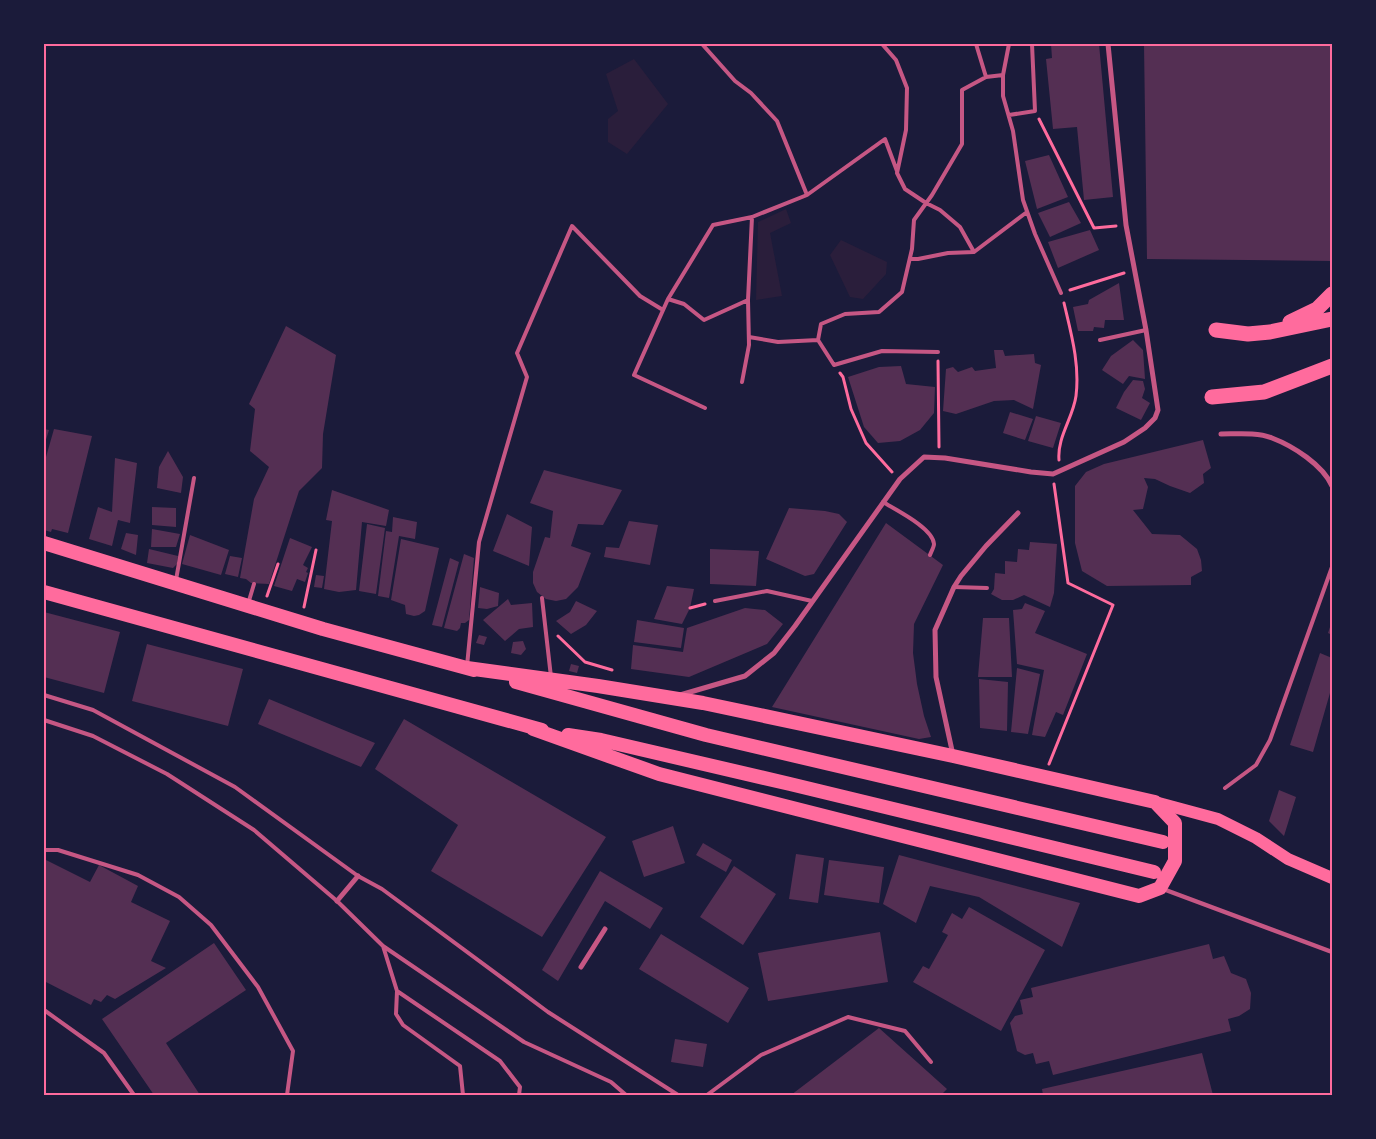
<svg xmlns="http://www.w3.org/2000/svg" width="1376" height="1139" font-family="'Work Sans',sans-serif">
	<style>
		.green { fill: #2a1e3b }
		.building { fill: #542f53 }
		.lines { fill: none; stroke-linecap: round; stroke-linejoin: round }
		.path { stroke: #ff6b9d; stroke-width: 3 }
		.service { stroke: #c65784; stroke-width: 4 }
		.pedestrian { stroke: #c65784; stroke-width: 4.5 }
		.minor { stroke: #c65784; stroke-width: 5 }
		.primary { stroke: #ff6b9d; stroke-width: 12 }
		.trunk { stroke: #ff6b9d; stroke-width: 14 }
		.motorway { stroke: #ff6b9d; stroke-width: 15 }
		.neatline { fill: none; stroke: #ff6b9d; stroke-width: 2 }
	</style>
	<rect width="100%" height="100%" fill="#1b1b3a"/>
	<path class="green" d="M634,59L668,104L627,154L608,142V119L618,111L606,74Z
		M786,209L791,223L770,233L782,296L756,300L758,222Z
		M841,240L887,262L886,274L863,299L850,297L830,255Z"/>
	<path class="building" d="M1051,44H1099L1113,197L1084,200L1077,127L1053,129L1046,59L1052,58Z
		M1144,44H1332V261L1147,259Z
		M1049,155L1068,197L1037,209L1025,161Z
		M1069,202L1081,223L1050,237L1038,213Z
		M1090,230L1099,250L1058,268L1048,242Z
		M1119,283L1124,320H1105L1104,328L1094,327L1093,331H1078L1073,307L1088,304L1089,300Z
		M286,326L336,355L323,434L322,468L299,491L269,584L251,583L246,579L240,578L254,499L269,467L250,451L255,409L249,404Z
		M1133,340L1143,350L1145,379L1129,376L1123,384L1102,370L1111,356Z
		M994,350H1003L1005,356L1034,354L1035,363L1041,365L1033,409L1014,400L994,401L956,414L943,411L946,369L953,367L958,372L972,367L975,371L996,368Z
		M901,366L906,384L935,387L934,413L920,430L900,441L878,443L864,427L848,377L879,367Z
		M1133,380L1143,381L1145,389L1142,398L1150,403L1141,420L1116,408L1124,392Z
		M1010,412L1033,419L1025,440L1003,433Z
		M1036,416L1061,423L1053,448L1028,441Z
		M44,429L49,430L44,446Z
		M54,429L92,436L68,533L52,529L51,532L44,530V464Z
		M1203,440L1211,468L1203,474L1204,483L1190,493L1170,486L1155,479L1144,478L1148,487L1143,509L1133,510L1152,534L1180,535L1197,549L1201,560L1202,571L1191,577V585L1107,586L1082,571L1075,543V486L1086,472L1104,464Z
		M168,451L183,477L181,493L157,488L159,467Z
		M115,458L137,463L130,523L118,520L112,546L89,539L98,507L112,512Z
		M544,470L622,490L603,525L578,524L571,546L591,553L578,587L566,599L556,601L546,599L537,592L533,583V572L545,537L550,538L553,511L530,503Z
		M332,490L389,510L386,526L362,522L356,590L339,592L324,589L332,521L326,520Z
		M152,507L176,508V527L152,525Z
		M789,508L825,511L839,514L847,522L814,574L805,576L766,559Z
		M507,514L532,527L529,566L493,551Z
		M393,517L417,522L415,539L399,536L389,598L378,596L386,531L392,532Z
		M629,521L658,525L650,565L604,557L606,547L619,548Z
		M886,523L943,565L914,624L913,653L917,684L924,716L931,737L919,739L772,707Z
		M367,524L385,528L376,594L359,591Z
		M152,529L180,534L176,547H151Z
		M126,533L138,535L136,555L121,549Z
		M190,535L229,550L221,575L182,564Z
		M290,538L312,547L303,565L308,568L306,572L308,573L305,582L297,579L292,591L274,586Z
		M401,539L439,548L425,611L419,615L414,616L406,614L405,605L391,600Z
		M1030,542L1057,544L1054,593L1050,607L1024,595L1013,600H1002L991,594L994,589L995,573L1005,574V561L1017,562L1018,549L1029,550Z
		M149,549L178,556L177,564L173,568L147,563Z
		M710,549L759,551L756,586L710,584Z
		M464,554L474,558L469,620L465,623H461L460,628L457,631L444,628Z
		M230,556L242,558L238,577L225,574Z
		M450,558L459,562L442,627L432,625Z
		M316,575L324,576L322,588L314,587Z
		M667,586L694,589L690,608L682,624L654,619Z
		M480,587L499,593L498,606L487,609L478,608Z
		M508,599L511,605L532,603L533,627L519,629L505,641L483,620Z
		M576,601L597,611L586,625L571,634L556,621L570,612Z
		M1025,603L1045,611L1035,633L1087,654L1063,715L1056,712L1045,737L1032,735L1044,670L1017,664L1013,610L1022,609Z
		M745,608L765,610L783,624L767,644L689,677L631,669L633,645L683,652L687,628Z
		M44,612L120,632L104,693L44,677Z
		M983,618H1009L1012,677H978Z
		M637,620L684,628L681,648L634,642Z
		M1332,621V635L1328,633Z
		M479,635L487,637L484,645L476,643Z
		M523,641L526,649L521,655L511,653L513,642Z
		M147,644L243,669L228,726L132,701Z
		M1320,653L1332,658V686L1313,752L1290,745Z
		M571,664L579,666L577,673L569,671Z
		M1017,668L1040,674L1028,734L1011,732Z
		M979,679L1008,682L1007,731L980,728Z
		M269,699L375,743L361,767L258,724Z
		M404,719L606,837L542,937L431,871L458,825L375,769Z
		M1279,790L1296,797L1284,836L1269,821Z
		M673,826L685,863L644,877L632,841Z
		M703,843L732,860L726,872L696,855Z
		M796,854L824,858L818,903L789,899Z
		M899,855L1080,903L1062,947L979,897L930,886L916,923L883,904Z
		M44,859L90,882L99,865L138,886L131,902L170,921L151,961L166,968L115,999L107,995L101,1002L94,999L91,1005L44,981Z
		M829,860L884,867L879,903L824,895Z
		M734,866L776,894L743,945L700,917Z
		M600,871L663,908L650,929L605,901L558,981L542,970Z
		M969,907L1045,950L1001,1031L913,982L923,966L929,969L948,935L942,932L952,913L962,919Z
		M880,932L888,982L768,1001L758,953Z
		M661,934L749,988L728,1023L639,969Z
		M214,943L246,990L166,1043L200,1095H154L102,1019Z
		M1209,944L1213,959L1224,956L1231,973L1246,979L1251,993L1250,1009L1239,1016L1228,1019L1231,1031L1053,1075L1049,1061L1036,1064L1033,1053L1025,1055L1017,1051L1010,1023L1015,1016L1023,1014L1020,1000L1033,997L1031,988Z
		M879,1028L947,1089L941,1095H791Z
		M675,1039L707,1044L703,1067L671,1062Z
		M1202,1053L1213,1095H1043L1042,1089Z"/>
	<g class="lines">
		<path class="path" d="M1039,119L1094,228L1116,226
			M1070,290L1124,273
			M938,361L939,447
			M840,373L843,377L851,409L866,443L892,472
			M1059,460C1057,437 1073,418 1076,396C1080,364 1071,333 1064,303
			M267,596L278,564
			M304,607L316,550
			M690,608L705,604
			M558,636L585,662L612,670
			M1049,764L1113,605L1068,583L1054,484"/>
		<path class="service" d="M702,44L735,81L751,93L777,121L807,195
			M882,44L896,60L907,88L906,130L897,173L905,189L926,203L940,210L960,227L974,252
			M976,44L986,77
			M1009,44L1003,75V96L1013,131L1023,200L1035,234L1061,293
			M1009,115L1035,111L1032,44
			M752,217L807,195L885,139L897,171
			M910,259H918L948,253L974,252L1027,212
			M668,299L684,304L704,320L748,300
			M749,337L778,342L818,340
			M1100,340L1146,330
			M938,352L882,351L834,365L818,340L821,324L845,314L879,312L902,292L912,249L914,220L932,195L962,144V90L986,77L1003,75
			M705,408L634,375L668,299L713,225L752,217L748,300L749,345L742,382
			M883,502C896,510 933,528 934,544C934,547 931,552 930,555
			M176,580L194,478
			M954,587L987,588
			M542,598L551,677
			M715,601L767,591L812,601
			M248,604L254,584
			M467,666L479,542L527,377L517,353L572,226L640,296L663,310
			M44,695L93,710L235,787L358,876L382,889L548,1012L678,1095
			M44,720L93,736L167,774L254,830L337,901L383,946L524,1042L611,1082L626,1095
			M1225,788L1256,765L1270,740L1332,567
			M44,850H58L138,875L179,897L211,925L258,987L293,1051L287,1095
			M383,946L397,991L500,1061L520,1087L519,1095
			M397,991L396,1014L403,1025L460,1066L463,1095
			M44,1010L104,1053L134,1095
			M707,1095L761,1055L848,1017L905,1031L931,1062"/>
		<path class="pedestrian" d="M1163,889L1332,952"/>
		<path class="minor" d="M1221,434C1237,434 1257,432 1272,438C1293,446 1323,465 1332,486
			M680,695L745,676L774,653L795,626L900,479L924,457L945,458L1031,472L1053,474L1124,442L1145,428L1155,418L1158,410L1146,330L1126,225L1108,44
			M953,755L936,677L935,630L954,587L961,576L986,546L1018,513
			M337,901L358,876
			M581,967L605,929"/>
		<path class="primary" d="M1155,802L1218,819L1256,838L1288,859L1332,878"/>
		<path class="trunk" d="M44,543L323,629L474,670
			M44,592L542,730
			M467,668L598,686L703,703L953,756L1155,802L1175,823V861L1160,888L1139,896L659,774L533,729
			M516,682L706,735L1163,842
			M568,735L601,740L790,784L1154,872"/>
		<path class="motorway" d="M1290,322L1317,309L1332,294
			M1216,330L1248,334L1270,332L1332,319
			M1212,397L1264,392L1332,366"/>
	</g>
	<rect width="1376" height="1139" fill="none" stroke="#1b1b3a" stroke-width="90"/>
	<rect x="45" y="45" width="1286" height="1049" class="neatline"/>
</svg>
